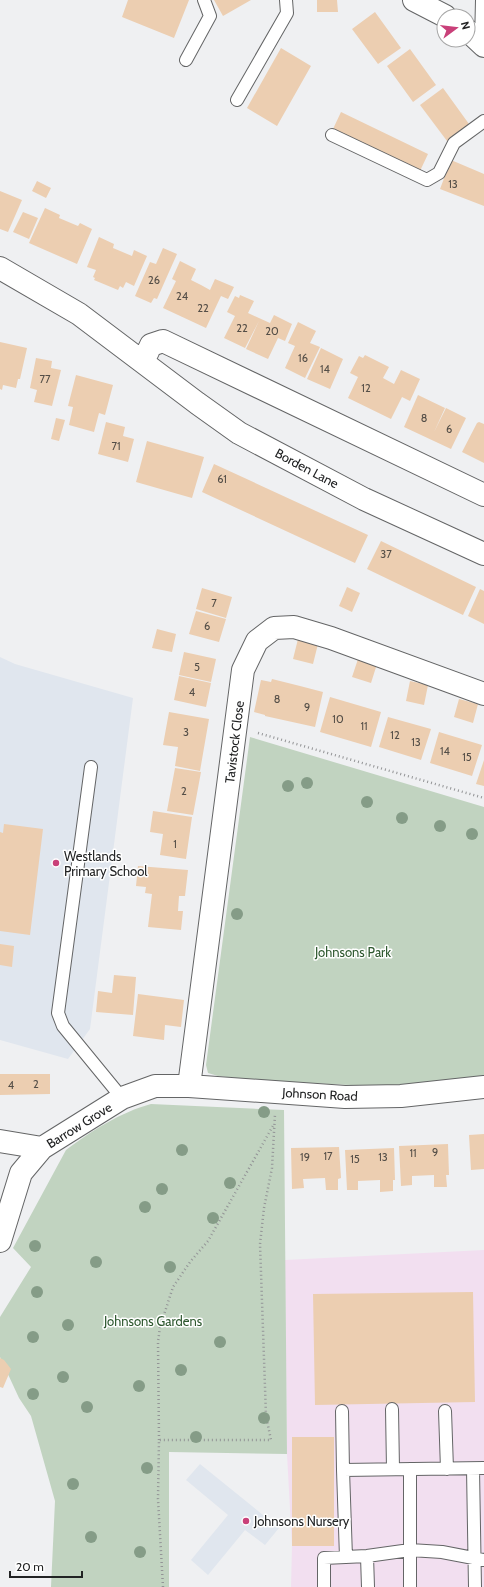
<svg xmlns="http://www.w3.org/2000/svg" width="484" height="1587" font-family="Cabin,sans-serif">
	<style>
		.built { fill: #e0e6ee }
		.industrial { fill: #f2dff0 }
		.green { fill: #c1d3c0 }
		.building { fill: #ecceb1 }
		.lines { fill: none; stroke-linecap: round; stroke-linejoin: round }
		.lane-casing { stroke: #646566; stroke-width: 14 }
		.street-casing { stroke: #646566; stroke-width: 24 }
		.path { stroke: #939496; stroke-width: 2.5; stroke-dasharray: 1 3; stroke-linecap: butt }
		.lane { stroke: #fff; stroke-width: 12 }
		.street { stroke: #fff; stroke-width: 22 }
		.tree { fill: #859c87 }
		.poi-dot { fill: #c94079; stroke: #fff; stroke-width: 1.5 }
		.labels { text-anchor: middle; stroke-width: 3; stroke-linejoin: round; paint-order: stroke }
		.number-label { font-size: 11px; fill: #544e47 }
		.street-label { font-size: 13px; fill: #222324; stroke: #fff }
		.poi-label { font-size: 13px; fill: #222324; stroke: #fff; text-anchor: start }
		.park-label { font-size: 13px; fill: #2e582f; stroke: #fff }
	</style>
	<rect width="100%" height="100%" fill="#eff0f2"/>
	<path class="built" d="M0,657L15,664L133,698L90,1029L68,1059L0,1040Z
		M200,1464L279,1528L265,1545L245,1530L208,1575L191,1560L228,1515L186,1480Z"/>
	<path class="industrial" d="M484,1250V1587H291L292,1546L287,1454L285,1260Z"/>
	<path class="green" d="M250,737L484,807V1080L373,1086L263,1081L218,1076L208,1073L206,1065Z
		M151,1104L284,1110L287,1454L169,1452V1587H51L55,1501L31,1416L19,1398L0,1357V1317L31,1267L13,1248L66,1150C91,1131 121,1112 151,1104Z"/>
	<path class="building" d="M128,0H189L174,38L122,17Z
		M214,0H251L223,16Z
		M317,0H337L338,12H317Z
		M375,12L401,48L378,64L352,29Z
		M281,48L311,66L277,126L247,108Z
		M410,49L436,85L413,102L387,66Z
		M443,88L469,124L447,141L420,105Z
		M341,112L428,154L420,171L333,129Z
		M451,160L484,174V206L440,189Z
		M37,181L51,188L46,198L32,191Z
		M0,191L22,200L8,232L0,229Z
		M45,208L60,215L59,218L78,226L80,223L92,229L77,264L29,243Z
		M23,212L38,218L29,239L13,232Z
		M99,237L114,244L113,248L132,256L134,250L147,256L134,286L126,282L123,288L120,286L118,290L94,280L95,278L93,277L96,270L87,267Z
		M163,248L177,254L157,299L154,298L151,303L135,296L150,262L156,264Z
		M180,261L196,269L191,280L201,285L198,292L201,285L210,290L215,279L234,287L228,299L221,296L206,328L163,308L176,281L172,279Z
		M240,295L254,301L248,313L270,323L274,315L292,324L285,341L278,338L268,359L246,349L259,321L245,348L224,338L235,316L227,312L235,296L239,298Z
		M298,322L316,331L310,343L320,347L305,378L285,368L295,346L288,343Z
		M0,342L27,348L20,379H18L16,388L3,385L2,390L0,389Z
		M321,348L343,359L330,389L307,379Z
		M365,355L389,367L383,378L394,384L401,370L420,379L410,401L402,397L391,419L348,398L358,377L350,373L359,356L363,358Z
		M36,358L52,361L51,368L61,370L52,406L34,402L37,390L30,388Z
		M76,375L113,385L105,415L99,413L94,432L69,425L73,407L68,406Z
		M418,395L445,408L434,432L446,408L466,418L451,449L404,427Z
		M56,418L65,420L59,441L51,439Z
		M106,422L125,427L123,436L134,439L128,462L98,454Z
		M479,422L484,424V463L462,452L477,423Z
		M147,441L204,457L192,498L136,482Z
		M214,464L368,535L355,563L202,492Z
		M381,541L476,587L463,615L367,569Z
		M347,587L360,593L352,612L339,606Z
		M202,588L232,597L226,618L196,609Z
		M480,589L484,591V624L468,616Z
		M196,611L226,619L219,642L189,634Z
		M157,629L176,634L172,652L152,648Z
		M298,639L318,644L313,664L293,659Z
		M184,652L216,659L211,682L179,675Z
		M358,659L377,664L371,683L352,677Z
		M179,676L211,683L206,707L174,700Z
		M272,679L300,686L296,701L300,686L323,692L315,727L265,716V715L254,712L261,680L271,682Z
		M410,681L428,685L424,705L406,701Z
		M330,697L381,712L371,747L320,732Z
		M459,699L478,704L473,723L454,717Z
		M169,712L209,719L200,771L175,766L178,747L163,745Z
		M388,717L431,729L421,760L379,747Z
		M439,732L482,745L472,776L430,763Z
		M484,760V786L476,784Z
		M175,768L201,772L193,815L167,811Z
		M153,811L192,817L186,859L160,855L163,834L150,832Z
		M4,824L43,829L30,935L0,931V832L3,833Z
		M138,866L188,870L185,896H179L178,911H183L181,930L148,927L152,894L145,893L146,887L136,886Z
		M0,944L14,946L12,967L0,965Z
		M114,975L136,977L133,1015L96,1012L98,991L112,993Z
		M138,994L184,1000L181,1027L165,1025L164,1040L133,1036Z
		M0,1074H50V1094L0,1095Z
		M484,1134V1169L471,1170L469,1135Z
		M448,1144L449,1175H446L447,1187H434V1175L412,1176V1185L401,1186L399,1146Z
		M339,1147L341,1178L338,1179V1190H326L325,1178L303,1179L304,1188L292,1189L291,1148Z
		M394,1148L395,1180H393V1191L380,1192V1180L358,1181V1190H347L345,1150Z
		M473,1292L475,1402L315,1405L313,1294Z
		M0,1358L4,1360L11,1369L3,1388L0,1387Z
		M292,1437H334V1546H292Z"/>
	<g class="lines">
		<g class="lane-casing">
			<path id="lane" d="M481,43L482,0
				M186,60L210,16L204,0
				M237,100L287,13L286,0
				M332,135L427,180L439,173L454,143L484,121
				M91,767L58,1013L63,1026L122,1098
				M392,1409L393,1469
				M342,1411L343,1470
				M445,1411L447,1469
				M473,1469L475,1587
				M367,1556L368,1587
				M346,1557L343,1470L484,1468
				M324,1587V1558L367,1556L410,1550L442,1552L484,1560
				M410,1587V1469"/>
		</g>
		<g class="street-casing">
			<path id="street" d="M414,0L445,16
				M468,31L484,46
				M0,268L79,314L197,403L239,433L364,499L484,554
				M143,362L151,345L163,341L484,495
				M189,1086L243,670L257,641L274,628L294,627L331,638L484,694
				M0,1141L42,1148L122,1098L155,1086H189L345,1097L401,1096L484,1087
				M0,1241L21,1173L42,1148"/>
		</g>
		<path class="path" d="M258,733L484,798
			M159,1440L158,1342L160,1327L173,1287L190,1262L208,1241L274,1124
			M163,1587L158,1499L159,1440H271L266,1416L260,1244L264,1208L272,1168L275,1114"/>
		<use href="#lane" class="lane"/>
		<use href="#street" class="street"/>
	</g>
	<g class="tree">
		<circle cx="307" cy="783" r="6"/>
		<circle cx="288" cy="786" r="6"/>
		<circle cx="367" cy="802" r="6"/>
		<circle cx="402" cy="818" r="6"/>
		<circle cx="440" cy="826" r="6"/>
		<circle cx="472" cy="834" r="6"/>
		<circle cx="237" cy="914" r="6"/>
		<circle cx="264" cy="1112" r="6"/>
		<circle cx="182" cy="1150" r="6"/>
		<circle cx="230" cy="1183" r="6"/>
		<circle cx="162" cy="1189" r="6"/>
		<circle cx="145" cy="1207" r="6"/>
		<circle cx="213" cy="1218" r="6"/>
		<circle cx="35" cy="1246" r="6"/>
		<circle cx="96" cy="1262" r="6"/>
		<circle cx="170" cy="1267" r="6"/>
		<circle cx="37" cy="1292" r="6"/>
		<circle cx="68" cy="1325" r="6"/>
		<circle cx="33" cy="1337" r="6"/>
		<circle cx="220" cy="1342" r="6"/>
		<circle cx="181" cy="1370" r="6"/>
		<circle cx="63" cy="1377" r="6"/>
		<circle cx="139" cy="1386" r="6"/>
		<circle cx="33" cy="1394" r="6"/>
		<circle cx="87" cy="1407" r="6"/>
		<circle cx="264" cy="1418" r="6"/>
		<circle cx="196" cy="1437" r="6"/>
		<circle cx="147" cy="1468" r="6"/>
		<circle cx="73" cy="1484" r="6"/>
		<circle cx="91" cy="1537" r="6"/>
		<circle cx="140" cy="1552" r="6"/>
	</g>
	<g class="poi-dot">
		<circle cx="56" cy="863" r="4"/>
		<circle cx="246" cy="1521" r="4"/>
	</g>
	<g class="labels">
		<g class="number-label">
			<text x="453" y="188">13</text>
			<text x="154" y="284">26</text>
			<text x="182" y="300">24</text>
			<text x="203" y="312">22</text>
			<text x="242" y="332">22</text>
			<text x="272" y="335">20</text>
			<text x="303" y="362">16</text>
			<text x="325" y="373">14</text>
			<text x="45" y="383">77</text>
			<text x="366" y="392">12</text>
			<text x="424" y="422">8</text>
			<text x="449" y="433">6</text>
			<text x="116" y="450">71</text>
			<text x="222" y="483">61</text>
			<text x="386" y="558">37</text>
			<text x="214" y="607">7</text>
			<text x="207" y="630">6</text>
			<text x="197" y="671">5</text>
			<text x="192" y="696">4</text>
			<text x="277" y="703">8</text>
			<text x="307" y="711">9</text>
			<text x="338" y="723">10</text>
			<text x="364" y="730">11</text>
			<text x="186" y="736">3</text>
			<text x="395" y="739">12</text>
			<text x="416" y="746">13</text>
			<text x="445" y="755">14</text>
			<text x="467" y="761">15</text>
			<text x="184" y="795">2</text>
			<text x="175" y="848">1</text>
			<text x="36" y="1088">2</text>
			<text x="11" y="1089">4</text>
			<text x="435" y="1156">9</text>
			<text x="413" y="1157">11</text>
			<text x="328" y="1160">17</text>
			<text x="305" y="1161">19</text>
			<text x="383" y="1161">13</text>
			<text x="355" y="1163">15</text>
		</g>
		<g class="street-label">
			<text transform="translate(307 468) rotate(28)" y="5">Borden Lane</text>
			<text transform="translate(234 742) rotate(-83)" y="5">Tavistock Close</text>
			<text transform="translate(320 1094) rotate(3)" y="5">Johnson Road</text>
			<text transform="translate(79 1125) rotate(-32)" y="5">Barrow Grove</text>
		</g>
		<g class="poi-label">
			<text x="64" y="861">Westlands<tspan x="64" dy="15">Primary School</tspan></text>
			<text x="254" y="1526">Johnsons Nursery</text>
		</g>
		<g class="park-label">
			<text x="353" y="957">Johnsons Park</text>
			<text x="153" y="1326">Johnsons Gardens</text>
		</g>
	</g>
	<g transform="translate(456 28) rotate(75)"><circle r="19" fill="#ffffff" stroke="#a7a7a7"/>
	<path d="M0-3L7 15L0 10L-7 15Z" fill="#c94079"/>
	<text y="-6" font-size="11" font-weight="bold" text-anchor="middle" fill="#222324">N</text>
	</g>
	<path d="M10 1571v6h72v-6" fill="none" stroke="#222324" stroke-width="2"/>
	<text x="16" y="1571" font-size="12" fill="#222324" stroke="#ffffff" stroke-width="3" paint-order="stroke">20 m</text>
</svg>
